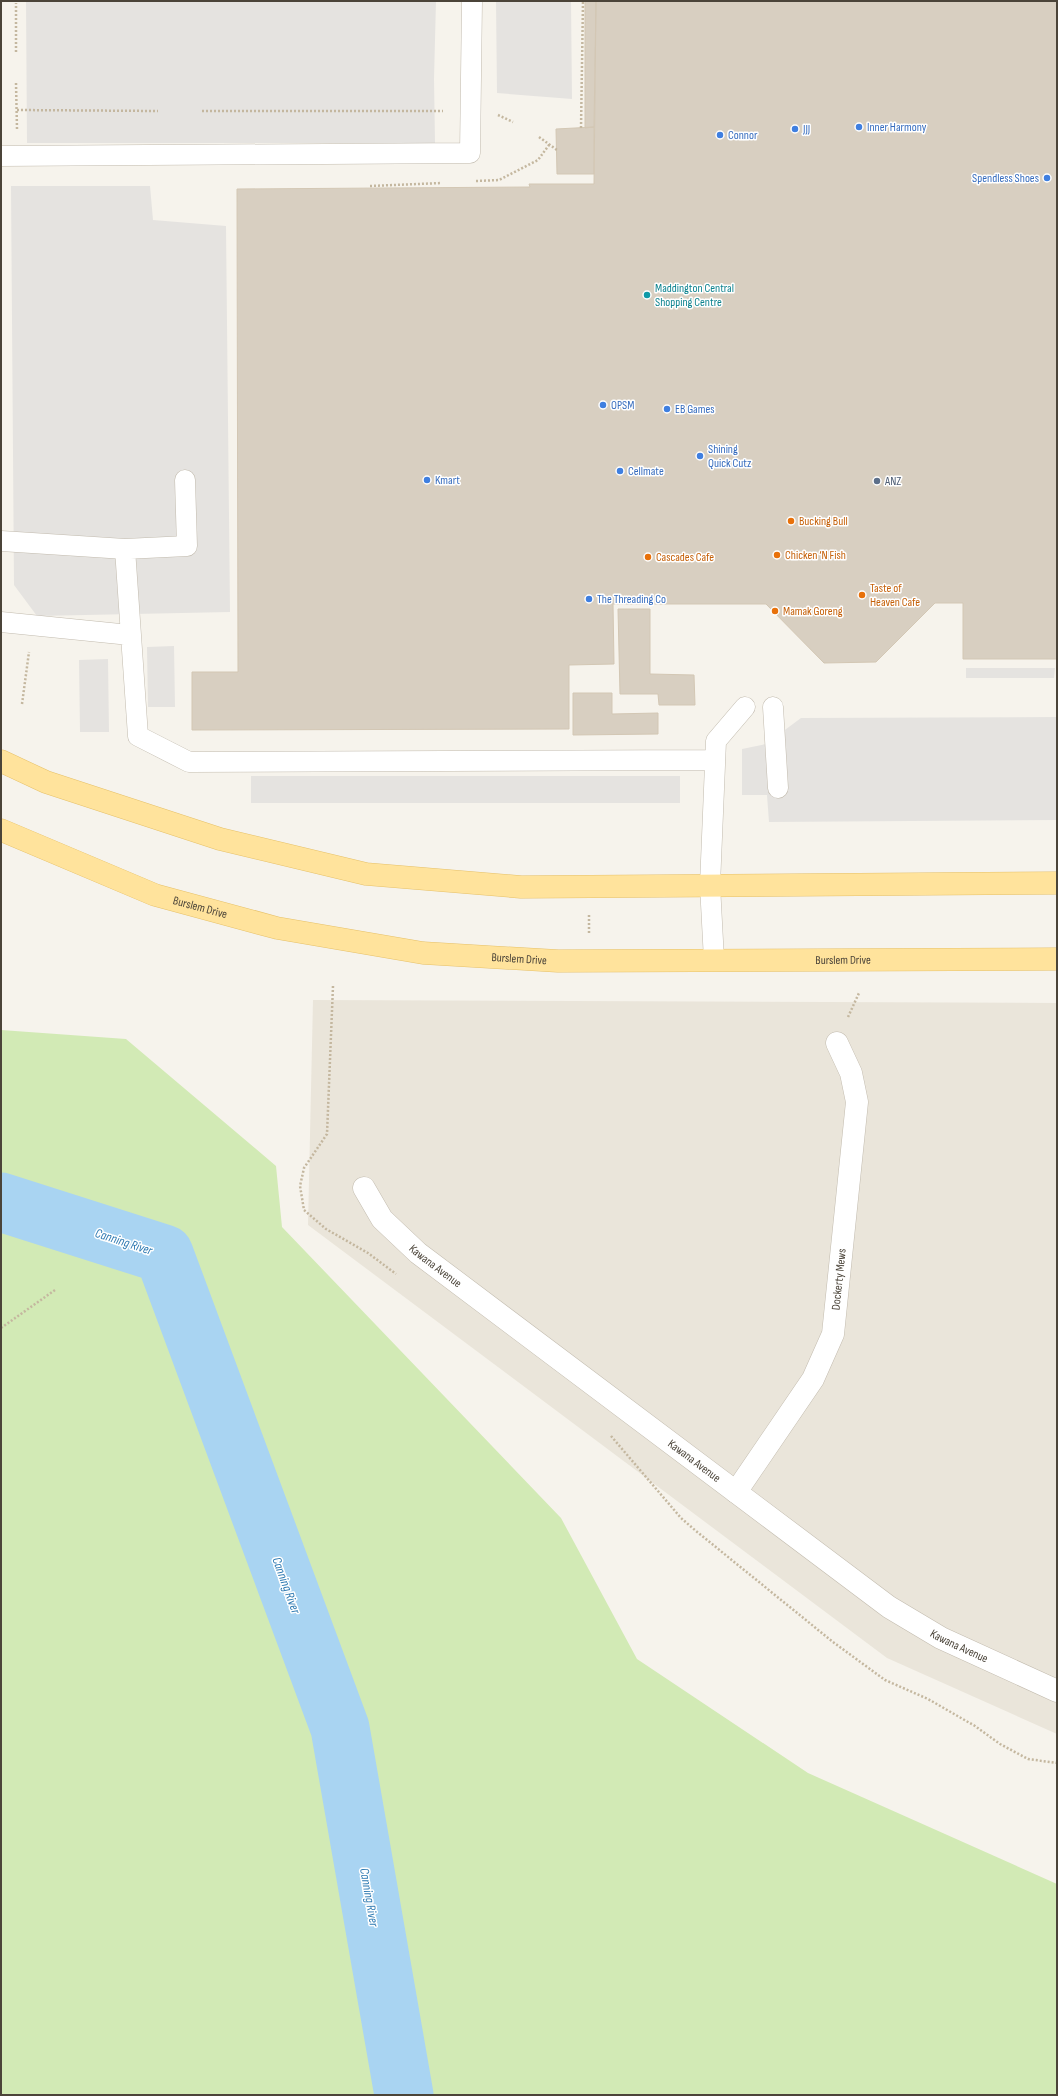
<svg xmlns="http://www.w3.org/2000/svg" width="1058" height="2096" font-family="'Sofia Sans Condensed',sans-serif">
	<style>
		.residential { fill: #eae5da }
		.green { fill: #d2eab5 }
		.parking { fill: #e5e3e0 }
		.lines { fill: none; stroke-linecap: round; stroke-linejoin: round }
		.river { stroke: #a9d4f2; stroke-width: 59 }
		.building { fill: #d8cfc1; stroke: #d3c7b4 }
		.service-casing { stroke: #c2bbae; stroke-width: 21 }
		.minor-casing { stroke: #c2bbae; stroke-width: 23 }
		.primary-casing { stroke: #e6c16a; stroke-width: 23 }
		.path { stroke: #c4b79f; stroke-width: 2.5; stroke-dasharray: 2 2; stroke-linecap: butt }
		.service { stroke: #fff; stroke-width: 20 }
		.minor { stroke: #fff; stroke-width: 22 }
		.primary { stroke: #ffe39c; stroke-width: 22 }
		.shop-dot { fill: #3f7fe0; stroke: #fff; stroke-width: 1.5 }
		.culture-dot { fill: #0f9aa8; stroke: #fff; stroke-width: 1.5 }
		.service-dot { fill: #5c6f8a; stroke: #fff; stroke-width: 1.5 }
		.food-dot { fill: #e8710a; stroke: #fff; stroke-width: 1.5 }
		.labels { text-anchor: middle; stroke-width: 3; stroke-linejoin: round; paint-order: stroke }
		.shop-label { font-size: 12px; fill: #366cbe; stroke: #fff; text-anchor: start }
		.culture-label { font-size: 12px; fill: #0d838f; stroke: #fff; text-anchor: start }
		.service-label { font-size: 12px; fill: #4e5e75; stroke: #fff; text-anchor: start }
		.food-label { font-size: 12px; fill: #c56008; stroke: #fff; text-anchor: start }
		.street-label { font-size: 12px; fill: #4b4439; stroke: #fff }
		.water-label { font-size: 13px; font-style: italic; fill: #2e7ab2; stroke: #fff }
	</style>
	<rect width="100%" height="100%" fill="#f6f3ec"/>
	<path class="residential" d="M313,1000L1057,1003V1734L887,1658L308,1225Z"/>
	<path class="green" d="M1,1030L126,1039L276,1166L282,1227L561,1518L637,1659L808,1773L1057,1884V2095H1Z"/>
	<path class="parking" d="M26,1H436L434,79L435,143H27Z
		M496,1H571L572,99L497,93Z
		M11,186H150L153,220L226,226L230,612L37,616L14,585Z
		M174,646L175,707H148L147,647Z
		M108,659L109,732H80L79,660Z
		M966,668H1055L1054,678H966Z
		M1057,717V820L769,822L767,795H742V749L766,744L801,718Z
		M251,776H680V803H251Z"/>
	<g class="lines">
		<path class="river" d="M1,1202L164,1254L340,1728L404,2095"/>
	</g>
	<path class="building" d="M585,1H596L594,127L585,128Z
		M596,1H1057V659H963V603H935L876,662L824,663L766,604H613L614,664L569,665V729L192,730V672H238L237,189L530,187L529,184H594Z
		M594,127V174H557L556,129Z
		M618,609H650V674L694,675L695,705H659L658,694H620Z
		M573,693H612V714L658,713V734L573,735Z"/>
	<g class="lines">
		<g class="service-casing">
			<path id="service" d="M1,156L470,153L472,1
				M1,541L125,549L138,736L189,762L715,760
				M125,549L187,546L185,480
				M1,622L130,635
				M773,707L778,788
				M714,960L710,885L716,741L745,707"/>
		</g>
		<g class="minor-casing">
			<g id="minor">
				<path id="s1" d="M364,1188L382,1219L418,1253L889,1607L941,1638L1057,1691"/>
				<path id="s2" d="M736,1492L813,1379L833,1334L857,1102L851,1073L837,1043"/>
			</g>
		</g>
		<g class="primary-casing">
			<g id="primary">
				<path d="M1,761L46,782L220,839L366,874L521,887L1057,883"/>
				<path id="s3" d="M1,830L155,895L277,928L423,953L558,961L1057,959"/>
			</g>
		</g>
		<path class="path" d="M16,52V3
			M16,83L17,129
			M17,110L158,111
			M202,111H443
			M498,115L513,122
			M581,128L583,1
			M539,137L557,150
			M476,181L499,180L538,160L549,145
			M370,186L441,183
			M22,704L29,652
			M589,933V914
			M333,986L327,1134L304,1168L300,1186L304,1210L326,1229L368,1253L396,1274
			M848,1017L859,993
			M1,1328L55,1290
			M611,1436L681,1518L696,1531L833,1642L885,1680L928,1699L975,1726L1000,1744L1028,1759L1057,1763"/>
		<use href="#service" class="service"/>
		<use href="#minor" class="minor"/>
		<use href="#primary" class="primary"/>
	</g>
	<g class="shop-dot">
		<circle cx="859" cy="127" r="4"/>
		<circle cx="795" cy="129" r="4"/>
		<circle cx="720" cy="135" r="4"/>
		<circle cx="1047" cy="178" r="4"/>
		<circle cx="603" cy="405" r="4"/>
		<circle cx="667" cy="409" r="4"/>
		<circle cx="700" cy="456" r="4"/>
		<circle cx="620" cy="471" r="4"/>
		<circle cx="427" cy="480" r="4"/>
		<circle cx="589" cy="599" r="4"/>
	</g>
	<circle class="culture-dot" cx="647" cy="295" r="4"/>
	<circle class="service-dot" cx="877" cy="481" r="4"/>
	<g class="food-dot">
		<circle cx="791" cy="521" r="4"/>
		<circle cx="777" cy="555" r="4"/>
		<circle cx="648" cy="557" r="4"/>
		<circle cx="862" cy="595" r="4"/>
		<circle cx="775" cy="611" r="4"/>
	</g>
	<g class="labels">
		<g class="shop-label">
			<text x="867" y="131">Inner Harmony</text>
			<text x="803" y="133">JJJ</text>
			<text x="728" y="139">Connor</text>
			<text x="1039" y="182" text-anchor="end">Spendless Shoes</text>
			<text x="611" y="409">OPSM</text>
			<text x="675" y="413">EB Games</text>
			<text x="708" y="453">Shining<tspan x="708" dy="14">Quick Cutz</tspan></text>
			<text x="628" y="475">Cellmate</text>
			<text x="435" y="484">Kmart</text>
			<text x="597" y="603">The Threading Co</text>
		</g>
		<g class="culture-label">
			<text x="655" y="292">Maddington Central<tspan x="655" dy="14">Shopping Centre</tspan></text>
		</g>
		<g class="service-label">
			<text x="885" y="485">ANZ</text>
		</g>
		<g class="food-label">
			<text x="799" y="525">Bucking Bull</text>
			<text x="785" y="559">Chicken ‘N Fish</text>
			<text x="656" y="561">Cascades Cafe</text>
			<text x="870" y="592">Taste of<tspan x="870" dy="14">Heaven Cafe</tspan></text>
			<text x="783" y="615">Mamak Goreng</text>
		</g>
		<g class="street-label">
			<text dy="4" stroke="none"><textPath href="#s3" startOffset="214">Burslem Drive</textPath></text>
			<text dy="4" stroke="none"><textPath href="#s3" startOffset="538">Burslem Drive</textPath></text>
			<text dy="4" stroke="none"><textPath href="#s3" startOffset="862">Burslem Drive</textPath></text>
			<text dy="4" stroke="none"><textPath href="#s1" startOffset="107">Kawana Avenue</textPath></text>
			<text dy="4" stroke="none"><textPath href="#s2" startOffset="241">Dockerty Mews</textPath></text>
			<text dy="4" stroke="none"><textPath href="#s1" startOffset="431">Kawana Avenue</textPath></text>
			<text dy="4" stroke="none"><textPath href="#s1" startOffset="755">Kawana Avenue</textPath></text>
		</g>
		<g class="water-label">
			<text transform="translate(124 1241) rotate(18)" y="5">Canning River</text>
			<text transform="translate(287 1585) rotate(70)" y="5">Canning River</text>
			<text transform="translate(370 1897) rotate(80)" y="5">Canning River</text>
		</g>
	</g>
	<rect width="1058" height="2096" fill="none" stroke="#4b4439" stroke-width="4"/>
</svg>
